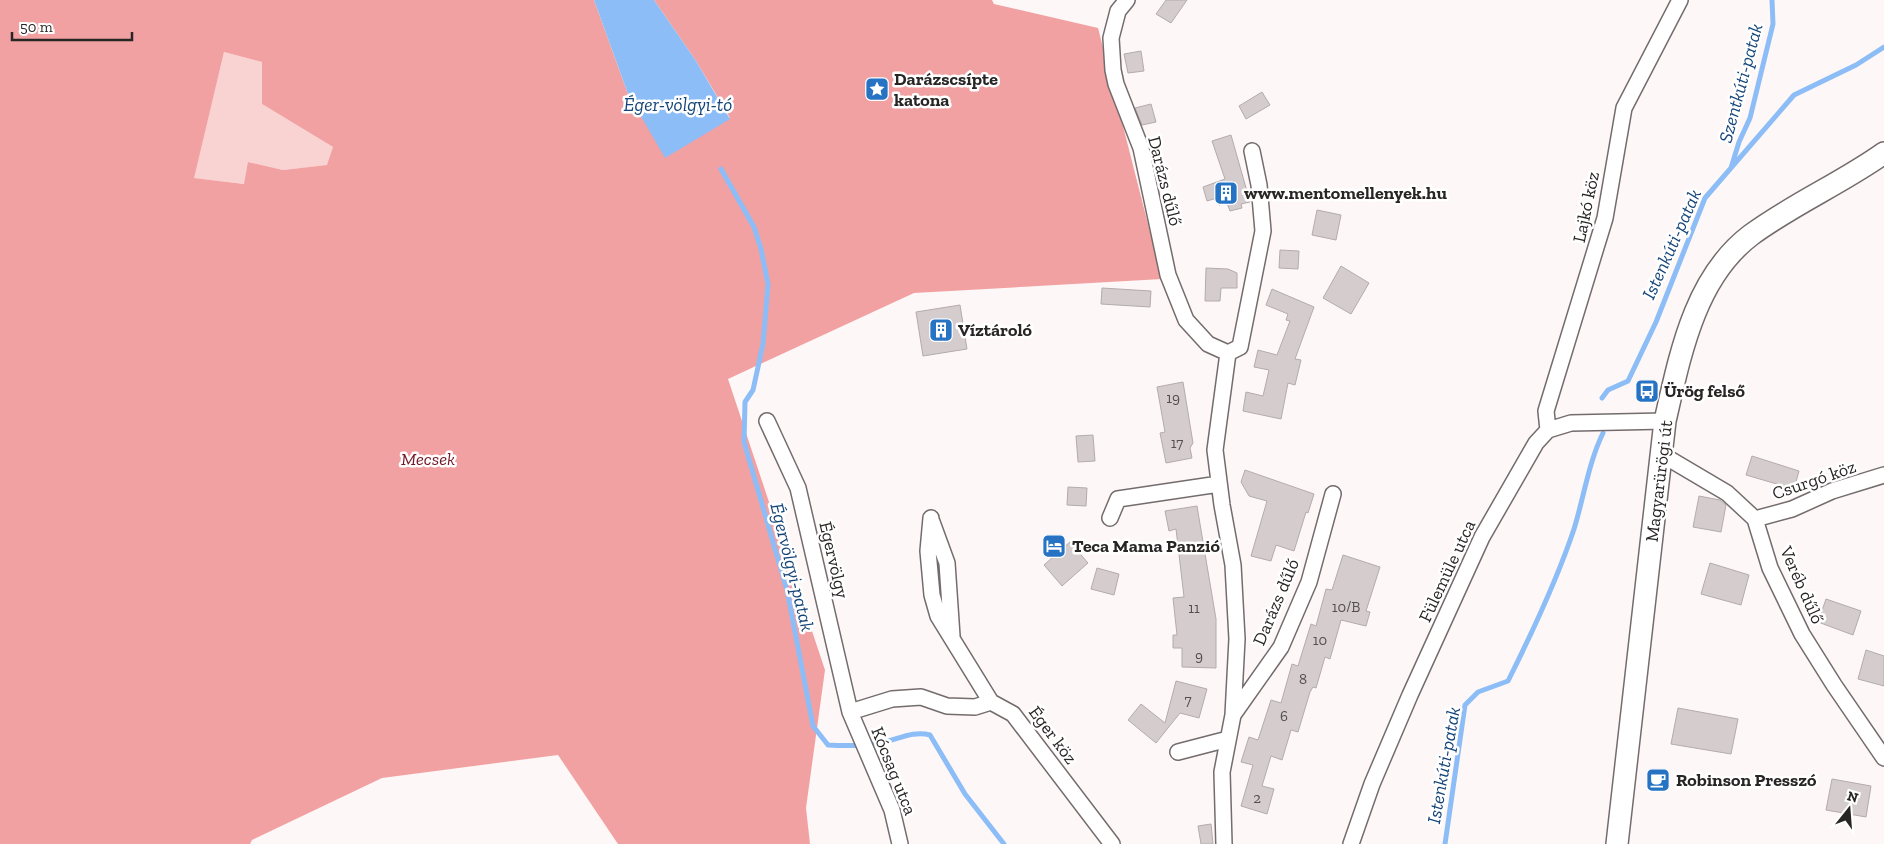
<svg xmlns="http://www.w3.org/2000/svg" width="1884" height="844" font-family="'Zilla Slab',serif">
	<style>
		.green { fill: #f9d2d2 }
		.forest { fill: #f2a1a2; fill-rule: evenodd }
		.water { fill: #8dbdf6 }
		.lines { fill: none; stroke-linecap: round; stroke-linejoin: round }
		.stream { stroke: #8dbdf6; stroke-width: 5 }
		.building { fill: #d5cdcd; stroke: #b4acac }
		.minor-casing { stroke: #746c6c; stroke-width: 18 }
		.secondary-casing { stroke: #746c6c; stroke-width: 24 }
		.minor { stroke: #fff; stroke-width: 15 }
		.secondary { stroke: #fff; stroke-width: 21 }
		.labels { text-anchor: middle; stroke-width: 5; stroke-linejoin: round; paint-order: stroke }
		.number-label { font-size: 15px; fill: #534f4f }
		.poi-label { font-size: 18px; font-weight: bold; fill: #282525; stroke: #fff; text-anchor: start }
		.street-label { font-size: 18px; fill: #282525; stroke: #fff }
		.park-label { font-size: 18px; font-style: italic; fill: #741725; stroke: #fff }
		.water-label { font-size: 19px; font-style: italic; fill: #154579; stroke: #fff }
	</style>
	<rect width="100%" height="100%" fill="#fef7f7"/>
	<path class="green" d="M224,52L262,62V104L333,147L328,165L283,170L249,162L245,184L193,178Z"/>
	<path class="forest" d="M0,0H594L628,94L730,118L696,61L654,0H992L994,4L1098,28L1162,279L914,293L728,379L825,670L806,808L810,844H618L558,755L382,778L252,840L250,844H0ZM224,52L262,62V104L333,147L327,165L283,170L248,162L244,184L194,178Z"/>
	<path class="water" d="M594,0H654L696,61L730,119L665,158L628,94Z"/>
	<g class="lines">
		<path class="stream" d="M1731,168L1739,142L1750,118L1773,24L1772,0
			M721,169L754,227L761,249L768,284L763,344L753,390L745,402L744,442L787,590L813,726L828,745C845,746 863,746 880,743C897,740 913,730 930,735L965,794L1004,844
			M1602,398L1608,390L1628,381L1656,322L1705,198L1794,95L1856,65L1884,47
			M1445,844L1465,705L1478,692L1508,681C1532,633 1557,580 1574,529C1584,497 1588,464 1603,433"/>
	</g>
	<path class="building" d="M1166,0H1187L1171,23L1156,14Z
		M1141,51L1144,71L1128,73L1124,54Z
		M1262,92L1270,105L1246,119L1239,106Z
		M1151,104L1156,122L1142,125L1135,108Z
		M1231,135L1250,202L1241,204L1242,208L1230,211L1227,203L1219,205L1217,198L1207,201L1203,187L1225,179L1212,141Z
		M1317,210L1341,215L1336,240L1312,235Z
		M1280,250L1299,251L1298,269L1279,268Z
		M1341,266L1369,283L1351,314L1323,298Z
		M1206,268L1228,269L1237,273V288H1221L1220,301H1205Z
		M1102,288L1151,291L1150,307L1101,304Z
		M1272,289L1314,307L1295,359L1301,360L1295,385L1288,383L1281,419L1243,411L1246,392L1263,396L1269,370L1254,367L1258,350L1277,355L1290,321L1286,320L1288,314L1266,305Z
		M960,305L967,349L923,356L916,312Z
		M1183,382L1193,443L1190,448L1192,458L1166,463L1160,433L1165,432L1157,387Z
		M1093,435L1095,461L1078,462L1076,436Z
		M1752,456L1799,471L1794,489L1746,475Z
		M1245,470L1314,494L1308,513L1306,512L1294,551L1276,545L1271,561L1251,556L1267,501L1249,496L1241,482Z
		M1068,487L1087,488L1086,506L1067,505Z
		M1699,496L1720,500L1726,505L1721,532L1693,527Z
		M1197,506L1216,619V668L1182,667V648H1173V635H1177L1173,598L1184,597L1176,529L1169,531L1165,511Z
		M1070,542L1088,563L1062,586L1044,565Z
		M1343,555L1380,567L1366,611L1370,612L1366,626L1341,620L1330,659L1325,657L1316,688L1313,687L1310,692L1298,732L1291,730L1282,760L1271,756L1262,786L1274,789L1267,814L1241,806L1253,765L1241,762L1249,737L1258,740L1271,700L1281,703L1292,664L1298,666L1311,624L1316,626L1326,589L1332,590Z
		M1710,563L1749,575L1741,605L1701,594Z
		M1097,568L1119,574L1114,595L1091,589Z
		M1826,599L1861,611L1853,635L1818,622Z
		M1866,650L1884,656V686L1858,679Z
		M1176,681L1207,689L1199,718L1180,713L1156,743L1128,720L1141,704L1165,723Z
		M1678,708L1738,719L1731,754L1671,744Z
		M1832,779L1871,786L1866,817L1826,810Z
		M1211,824L1213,844H1201L1198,826Z"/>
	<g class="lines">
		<g class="minor-casing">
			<path id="minor" d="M1127,0L1118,11L1111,38L1113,70L1116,84L1141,148L1168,275L1186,320L1208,344L1228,353L1240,347L1263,231L1259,185L1252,151
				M767,421L798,488L850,712L892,810L900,844
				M1548,430L1546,411L1605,218L1624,108L1680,0
				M1661,454L1727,493L1755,519L1770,568L1802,634L1834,685L1884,758
				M931,518L928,551L932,595L938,616L991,702L1013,714L1112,844
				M1110,518L1118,499L1219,484
				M1755,519L1792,509L1832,491L1884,475
				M932,522L947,563L952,636
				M850,712L892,699L921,697L947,706L975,707L991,702
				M1233,715L1281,647L1309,582L1333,494
				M1178,752L1228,739
				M1224,844L1222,772L1233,715L1237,639L1233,565L1222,505L1215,450L1228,353
				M1351,844L1372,784L1410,695L1482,537L1536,443L1548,430L1571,423L1665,421"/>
		</g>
		<g class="secondary-casing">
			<path id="secondary" d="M1617,844L1665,421C1680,356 1694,278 1751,235C1793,204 1842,183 1884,153"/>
		</g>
		<use href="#minor" class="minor"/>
		<use href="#secondary" class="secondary"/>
	</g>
	<defs>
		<g id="sight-square" transform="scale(1.25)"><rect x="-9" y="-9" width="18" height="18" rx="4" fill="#2773c3" stroke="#fff"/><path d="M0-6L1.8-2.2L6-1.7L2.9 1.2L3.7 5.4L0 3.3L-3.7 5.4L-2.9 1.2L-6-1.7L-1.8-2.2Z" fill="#fff"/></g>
		<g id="building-square" transform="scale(1.25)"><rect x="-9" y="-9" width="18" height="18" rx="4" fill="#2773c3" stroke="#fff"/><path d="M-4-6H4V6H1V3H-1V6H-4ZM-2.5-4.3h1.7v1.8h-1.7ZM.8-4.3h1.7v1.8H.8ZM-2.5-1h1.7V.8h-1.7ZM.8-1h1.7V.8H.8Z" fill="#fff"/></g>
		<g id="bus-square" transform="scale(1.25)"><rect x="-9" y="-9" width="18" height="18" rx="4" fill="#2773c3" stroke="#fff"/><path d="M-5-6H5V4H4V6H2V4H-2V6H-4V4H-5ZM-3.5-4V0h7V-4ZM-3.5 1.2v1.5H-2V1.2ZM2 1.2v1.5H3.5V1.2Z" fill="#fff"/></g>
		<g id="hotel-square" transform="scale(1.25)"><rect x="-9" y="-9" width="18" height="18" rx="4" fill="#2773c3" stroke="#fff"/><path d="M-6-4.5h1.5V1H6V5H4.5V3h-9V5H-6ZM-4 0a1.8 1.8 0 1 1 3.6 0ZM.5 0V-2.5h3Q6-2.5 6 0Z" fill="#fff"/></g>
		<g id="cafe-square" transform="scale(1.25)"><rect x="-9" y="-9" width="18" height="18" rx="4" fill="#2773c3" stroke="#fff"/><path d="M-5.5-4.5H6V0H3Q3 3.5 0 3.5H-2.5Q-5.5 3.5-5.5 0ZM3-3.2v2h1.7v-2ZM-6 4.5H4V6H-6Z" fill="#fff"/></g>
	</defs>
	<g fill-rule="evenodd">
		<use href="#sight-square" x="877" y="89"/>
		<use href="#building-square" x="1226" y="193"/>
		<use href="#building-square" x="941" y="330"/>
		<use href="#bus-square" x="1647" y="391"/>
		<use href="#hotel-square" x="1054" y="546"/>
		<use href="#cafe-square" x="1658" y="780"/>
	</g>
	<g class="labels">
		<g class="number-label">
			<text x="1173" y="403">19</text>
			<text x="1177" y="448">17</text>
			<text x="1346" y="612">10/B</text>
			<text x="1194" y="613">11</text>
			<text x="1320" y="645">10</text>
			<text x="1199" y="661">9</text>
			<text x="1303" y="684">8</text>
			<text x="1188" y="705">7</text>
			<text x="1284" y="721">6</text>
			<text x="1257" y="803">2</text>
		</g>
		<g class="poi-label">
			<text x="894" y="85">Darázscsípte<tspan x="894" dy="21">katona</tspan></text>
			<text x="1244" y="199">www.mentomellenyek.hu</text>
			<text x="958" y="336">Víztároló</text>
			<text x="1664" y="397">Ürög felső</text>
			<text x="1072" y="552">Teca Mama Panzió</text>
			<text x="1676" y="786">Robinson Presszó</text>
		</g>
		<g class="street-label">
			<text transform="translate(1165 181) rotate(76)" y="6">Darázs dűlő</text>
			<text transform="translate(1586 207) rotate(-78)" y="6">Lajkó köz</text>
			<text transform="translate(1814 480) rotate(-19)" y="6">Csurgó köz</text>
			<text transform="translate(1659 481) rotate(-83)" y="6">Magyarürögi út</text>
			<text transform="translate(834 560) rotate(77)" y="6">Égervölgy</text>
			<text transform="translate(1447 571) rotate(-65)" y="6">Fülemüle utca</text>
			<text transform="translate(1802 585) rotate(66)" y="6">Veréb dűlő</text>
			<text transform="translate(1276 602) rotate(-67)" y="6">Darázs dűlő</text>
			<text transform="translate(1053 735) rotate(53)" y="6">Éger köz</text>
			<text transform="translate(894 771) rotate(68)" y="6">Kócsag utca</text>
		</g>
		<g class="park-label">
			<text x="428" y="465">Mecsek</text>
		</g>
		<g class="water-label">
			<text transform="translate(1740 83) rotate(-75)" y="7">Szentkúti-patak</text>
			<text x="678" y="111">Éger-völgyi-tó</text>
			<text transform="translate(1671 244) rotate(-66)" y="7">Istenkúti-patak</text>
			<text transform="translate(793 567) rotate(76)" y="7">Égervölgyi-patak</text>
			<text transform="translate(1443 765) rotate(-80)" y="7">Istenkúti-patak</text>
		</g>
	</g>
	<g transform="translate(1849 809) rotate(17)" stroke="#ffffff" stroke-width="4" paint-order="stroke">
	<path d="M0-4L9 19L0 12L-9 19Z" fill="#282525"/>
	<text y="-8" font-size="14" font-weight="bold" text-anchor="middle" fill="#282525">N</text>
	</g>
	<path d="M12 32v8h120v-8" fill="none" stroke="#282525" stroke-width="2.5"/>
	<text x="20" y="32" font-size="15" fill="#282525" stroke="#ffffff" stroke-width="4" paint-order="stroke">50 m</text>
</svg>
